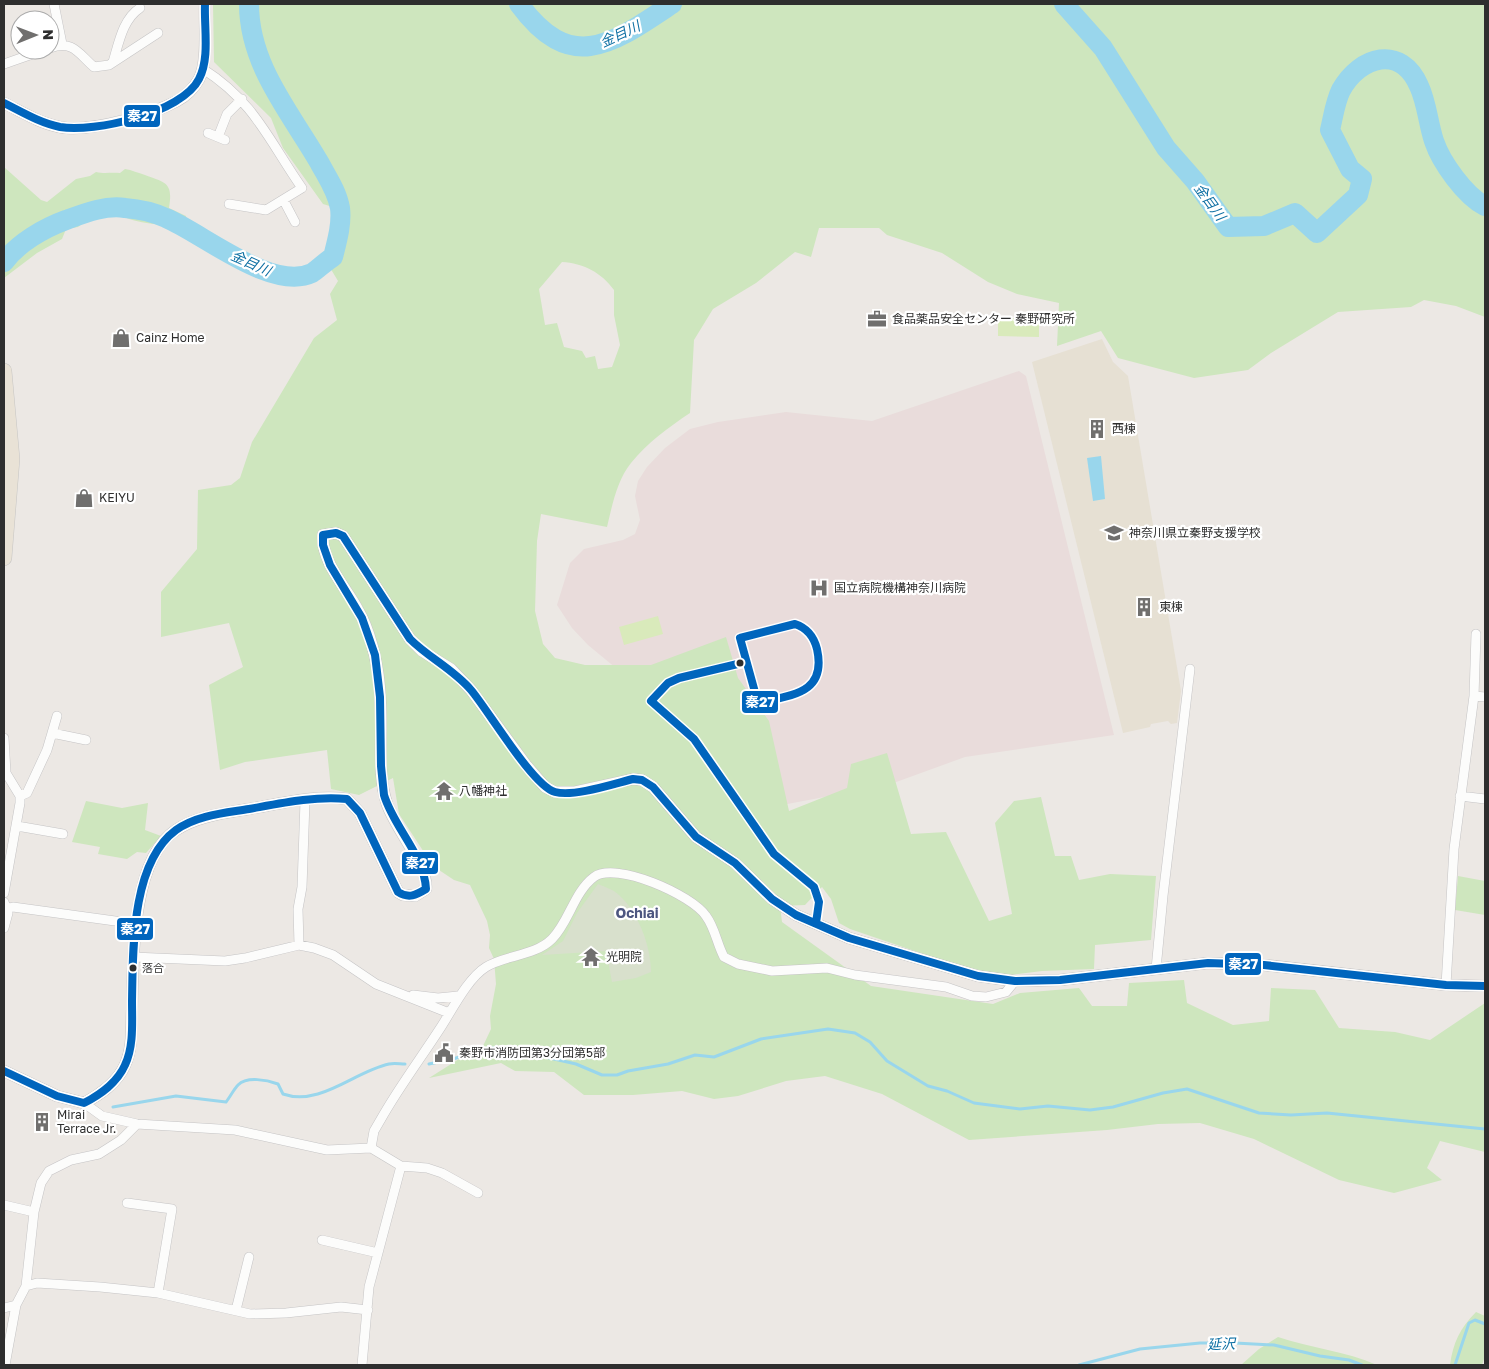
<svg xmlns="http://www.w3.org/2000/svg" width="1489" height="1369" font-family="'Golos Text','Noto Sans JP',sans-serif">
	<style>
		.education { fill: #e6e0d3 }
		.medical { fill: #e9dcdb }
		.green { fill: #cee6be; fill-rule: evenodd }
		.cemetery { fill: #d8e0cc }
		.pitch { fill: #d9eabb }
		.water { fill: #99d6ec }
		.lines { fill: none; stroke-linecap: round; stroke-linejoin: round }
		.stream { stroke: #99d6ec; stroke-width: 3 }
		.river { stroke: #99d6ec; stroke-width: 20 }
		.minor-casing { stroke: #c5c4c5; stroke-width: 10 }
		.tertiary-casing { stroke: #c5c4c5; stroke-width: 12 }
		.trunk-casing { stroke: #c6c5c4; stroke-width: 16 }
		.minor { stroke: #fcfcfb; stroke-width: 9 }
		.tertiary { stroke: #fcfcfb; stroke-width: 11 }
		.trunk { stroke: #e9e2d6; stroke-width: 15 }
		.bus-1-casing { stroke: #fff; stroke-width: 11 }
		.bus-1 { stroke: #0065bd; stroke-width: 8 }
		.bus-dot { fill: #2e2e2e; stroke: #fff; stroke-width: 2 }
		.labels { text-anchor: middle; stroke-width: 4.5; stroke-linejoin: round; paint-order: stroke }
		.bus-label { font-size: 11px; fill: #2e2e2e; stroke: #fff; text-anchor: start }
		.poi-label { font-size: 12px; fill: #2e2e2e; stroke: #fff; text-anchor: start }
		.water-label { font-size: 14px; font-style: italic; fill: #0d6fa3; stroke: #fff }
		.neighbourhood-label { font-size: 14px; font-weight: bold; fill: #4d5680; stroke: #fff }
		.line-badge { stroke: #fff; stroke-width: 2 }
		.badge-label { font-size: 14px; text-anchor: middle; font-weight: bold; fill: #fff }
	</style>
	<rect width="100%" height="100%" fill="#ece8e4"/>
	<path class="education" d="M1102,339L1113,362L1128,376L1181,691L1177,723L1171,724L1168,721L1151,724L1150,727L1123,733L1032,362Z"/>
	<path class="medical" d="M1019,371L1026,376L1114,735L965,757L888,785L782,805L588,645L572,628L557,605L570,563L584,549L623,540L635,534L640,520L635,496L638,481L647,467L665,448L690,429L718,422L786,412L872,421Z"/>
	<path class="green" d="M213,4H1485V317L1456,306L1424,300L1411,307L1338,312L1271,353L1248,370L1194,378L1118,358L1101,331L1057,346L1059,303L1017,294L988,282L942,253L887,235L879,228H819L811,257L795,252L756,283L713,309L694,340L690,413C669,427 647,443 631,463C617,480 612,506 607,527L541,514L537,541L535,611L543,644L555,658L585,665H651L726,637L738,678L769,721L789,811L847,788L851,764L887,753L911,834L946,832L989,921L1012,914L995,823L1014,801L1041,797L1055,856H1071L1079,880L1110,874L1156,876L1151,940L1095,945L1094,969L1042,971L1003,976L950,963L850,929L839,923L831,899L822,887L805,905L780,906L782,922L871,986L993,1004L1020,993L1079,988L1092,1006H1127L1129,983L1184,980L1187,1003L1233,1025L1269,1021L1271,988L1315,990L1339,1028L1395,1032L1430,1040L1485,1003V1152L1440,1141L1427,1168L1442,1180L1394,1193L1339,1180L1254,1139L1200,1123L1158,1124L1107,1130L969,1140L882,1094L825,1076L786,1081L738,1096L714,1099L682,1091L633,1095H584L554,1072L515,1071L501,1063L429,1078L459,1059L462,1050L483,1046L491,1029L490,1016L496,984L494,959L489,948L490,935L487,921L470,885L454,880L433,866L399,814L393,778L359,795L331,789L327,750L245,762L220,770L209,685L243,667L229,623L161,637V592L197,549L198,490L231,485L240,478L252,442L314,338L337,320L330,294L338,281L323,256L331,240L333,207L323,204L283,148L271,118L214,62ZM562,262C583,263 602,273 614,290V315L620,345L612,367L598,369L595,356L586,358L582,351L564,347L557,323L545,325L539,289Z
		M4,167L41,200L47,202L76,179L90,176L96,172C105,174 111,172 120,173L125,169C132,170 138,173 145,175C167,183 173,183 169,208L186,216L188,228C168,224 134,225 119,214L86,221L78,227L66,229L62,239L37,253L4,278Z
		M86,801L122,808L148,803L145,830L161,836L146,853L137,852L127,859L98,854L100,847L72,842Z
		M1458,876L1485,881V915L1455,910Z
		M1476,1312L1485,1316V1356L1482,1365H1450C1453,1343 1460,1328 1476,1312Z
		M1278,1337C1310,1348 1346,1351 1377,1365H1241L1259,1349Z"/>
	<path class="cemetery" d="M598,884C605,887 614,890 619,895C638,912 651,946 651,972L636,978L612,982L606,951L542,955L563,941L577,913Z"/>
	<path class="pitch" d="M998,318H1039V337L998,336Z
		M658,616L663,634L624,645L619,627Z"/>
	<path class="water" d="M1101,456L1105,499L1093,501L1087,458Z"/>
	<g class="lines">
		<path class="stream" d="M429,1064L453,1059L488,1048H506L576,1064L602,1075H617L628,1071L668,1064L695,1055L714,1057L761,1039L828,1029L855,1033L870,1042L887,1061L928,1086L947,1091L974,1103L1020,1109L1048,1106L1090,1110L1113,1107L1163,1093L1187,1089L1259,1113L1291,1115L1327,1113L1485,1129
			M113,1107L176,1096L226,1102C230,1097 234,1089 238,1085C247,1076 267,1080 278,1084L283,1094C320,1107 355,1071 389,1064C394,1063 400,1064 405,1064
			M1079,1365L1140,1349L1200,1343H1235L1274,1345L1320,1356L1349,1360L1362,1365
			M1455,1365L1469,1323L1475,1320L1485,1324"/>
		<path class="river" d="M519,4C571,75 612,44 672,4
			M1064,4L1103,48L1166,148L1195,181L1228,227L1264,226L1295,213L1317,233L1358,195L1362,179L1350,169L1330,130C1333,118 1335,102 1341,90C1360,56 1401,44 1419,86C1427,103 1428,123 1434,141C1441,162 1465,196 1485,206
			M4,262C18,243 44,228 66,220C85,213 105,205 125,208C138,209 155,213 166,218C202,233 272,292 312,273C317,270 326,261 333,257C337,241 342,224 340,208C337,191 327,177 319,162C290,112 249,65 249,4"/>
		<g class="minor-casing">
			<path id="minor" d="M54,4L62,44
				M50,48C73,40 78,53 94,67L109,65L158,33
				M113,62C119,42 123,19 140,8
				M4,64L44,50
				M203,69C255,102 269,141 302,188L266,210L229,204
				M208,133L225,140
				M218,137L227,114L242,99
				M284,201L295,222
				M1474,696L1485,697
				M52,733L86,740
				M4,738L6,773L20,796V803L4,893
				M20,796L27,793L47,750L57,716
				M1460,796L1485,799
				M17,826L63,834
				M4,902L8,913L4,928
				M6,909L13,907L137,924
				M299,945L298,909L302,887L305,801
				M133,957L225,961L245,958L299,945L314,948L333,955L376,984L449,1013
				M1156,969L1163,896L1190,669
				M1446,985L1454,849L1474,696L1476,634
				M413,995L438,998L458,996
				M84,1103L102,1116L137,1124L235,1130L327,1150L371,1148L401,1166L427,1168L442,1173L478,1193
				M371,1148L374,1131L381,1119C399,1087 421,1058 441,1027C452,1010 468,978 486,967C505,955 535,956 552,939C569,922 574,892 594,877C616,861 692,895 706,916C715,928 717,944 724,957L738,964L772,971L827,968L855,975L946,987L972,996L986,997L1006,992L1015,981
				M127,1203L172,1209L158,1293
				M4,1205L34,1212
				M322,1240L378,1253
				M26,1286L37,1283L100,1287L158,1293L250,1314L286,1313L341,1307L368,1310
				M4,1308L16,1305
				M236,1310L249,1257
				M5,1365L16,1305L26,1286L34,1212L41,1183L49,1171L71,1160L99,1154L121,1140L137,1124
				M362,1365L369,1287L401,1166"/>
		</g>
		<g class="tertiary-casing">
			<path id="tertiary" d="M4,103C24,113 44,126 67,128C97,130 151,115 177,101C186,96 194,88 199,79C208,62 204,24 205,4
				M4,1071L57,1096L84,1103C101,1094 117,1083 125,1065C133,1048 131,1027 132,1009C133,960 131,859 176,830C197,816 225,813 249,809C279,804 316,794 347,799L360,813L398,892L403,895L415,896L426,889C429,868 395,828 387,804C379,780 381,753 381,728C381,700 380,673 372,645C369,634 364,620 358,610C346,587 321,562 323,535L336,533L343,536L410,639L422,651L451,669L471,690L526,765L545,787L555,792H574L633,779L642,780L653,787L696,837L735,863L772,899L796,915L849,938L978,976L1015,981L1060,980L1208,963L1264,965L1446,985L1485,986"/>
		</g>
		<g class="trunk-casing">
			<path id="trunk" d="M4,371L12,459L4,558"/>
		</g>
		<use href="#minor" class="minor"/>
		<use href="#tertiary" class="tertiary"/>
		<use href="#trunk" class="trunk"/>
		<g class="bus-1-casing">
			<path id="bus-1" d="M4,103C22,112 40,123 60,127C94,133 182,113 199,79C210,58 204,28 205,4
				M795,624C807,628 814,637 817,649C827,694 791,695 758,703L740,638Z
				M746,662L679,678L668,683L651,701L694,739L774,854L814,887L819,902L816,923
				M4,1071L57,1096L84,1103C101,1094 117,1083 125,1065C134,1046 132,1022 132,1001C133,950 131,863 176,830C197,815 225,813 249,809C282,803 314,796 347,799L360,813L398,892C409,899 416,895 426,889C424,854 394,828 384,795L381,766L380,697L375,655L362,618L330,565L323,545V535L336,533L343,536L410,639C429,658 453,669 471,690C488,710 533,786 555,792C574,797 613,784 633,779L642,780L653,787L696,837L735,863L772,899L796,915L849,938L978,976L1015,981L1060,980L1208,963L1264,965L1446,985L1485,986"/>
		</g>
		<use href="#bus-1" class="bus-1"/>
	</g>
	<defs>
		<g id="office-bare" transform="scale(1.5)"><path d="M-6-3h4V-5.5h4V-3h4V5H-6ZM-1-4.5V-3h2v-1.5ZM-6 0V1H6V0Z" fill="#706f6e" stroke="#fff" stroke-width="2.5" paint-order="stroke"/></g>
		<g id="shop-bare" transform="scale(1.5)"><path d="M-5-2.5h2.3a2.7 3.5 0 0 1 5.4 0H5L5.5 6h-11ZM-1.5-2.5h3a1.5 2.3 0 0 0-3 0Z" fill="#706f6e" stroke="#fff" stroke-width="2.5" paint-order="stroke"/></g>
		<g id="building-bare" transform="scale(1.5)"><path d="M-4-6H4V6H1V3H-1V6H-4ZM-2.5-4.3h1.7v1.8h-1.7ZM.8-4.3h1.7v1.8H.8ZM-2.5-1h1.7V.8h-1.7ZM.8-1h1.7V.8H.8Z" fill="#706f6e" stroke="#fff" stroke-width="2.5" paint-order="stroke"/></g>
		<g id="school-bare" transform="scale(1.5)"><path d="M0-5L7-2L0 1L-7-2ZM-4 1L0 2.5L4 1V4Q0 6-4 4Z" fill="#706f6e" stroke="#fff" stroke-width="2.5" paint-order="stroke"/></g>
		<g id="hospital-bare" transform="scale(1.5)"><path d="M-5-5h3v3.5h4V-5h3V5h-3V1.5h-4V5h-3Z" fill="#706f6e" stroke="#fff" stroke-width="2.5" paint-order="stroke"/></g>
		<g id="temple-bare" transform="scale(1.5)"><path d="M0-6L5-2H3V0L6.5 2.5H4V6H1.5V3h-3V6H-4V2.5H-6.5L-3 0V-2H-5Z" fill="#706f6e" stroke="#fff" stroke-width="2.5" paint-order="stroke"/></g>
		<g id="civic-bare" transform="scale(1.5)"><path d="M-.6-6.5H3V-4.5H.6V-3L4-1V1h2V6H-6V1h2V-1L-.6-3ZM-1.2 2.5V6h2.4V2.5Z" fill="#706f6e" stroke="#fff" stroke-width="2.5" paint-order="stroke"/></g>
	</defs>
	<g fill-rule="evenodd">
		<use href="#office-bare" x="877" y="319"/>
		<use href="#shop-bare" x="121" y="338"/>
		<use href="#building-bare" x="1097" y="429"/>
		<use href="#shop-bare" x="84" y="498"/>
		<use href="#school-bare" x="1114" y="533"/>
		<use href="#hospital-bare" x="819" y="588"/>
		<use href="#building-bare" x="1144" y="607"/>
		<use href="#temple-bare" x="444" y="791"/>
		<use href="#temple-bare" x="591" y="957"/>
		<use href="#civic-bare" x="444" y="1053"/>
		<use href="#building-bare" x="42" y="1122"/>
	</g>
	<g class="bus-dot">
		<circle cx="740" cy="663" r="4.5"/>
		<circle cx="133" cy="968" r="4.5"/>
	</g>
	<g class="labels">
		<g class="bus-label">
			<text x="142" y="972">落合</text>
		</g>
		<g class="poi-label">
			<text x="892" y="323">食品薬品安全センター 秦野研究所</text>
			<text x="136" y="342">Cainz Home</text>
			<text x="1112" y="433">西棟</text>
			<text x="99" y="502">KEIYU</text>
			<text x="1129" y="537">神奈川県立秦野支援学校</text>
			<text x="834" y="592">国立病院機構神奈川病院</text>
			<text x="1159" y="611">東棟</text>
			<text x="459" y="795">八幡神社</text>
			<text x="606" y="961">光明院</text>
			<text x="459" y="1057">秦野市消防団第3分団第5部</text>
			<text x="57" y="1119">Mirai<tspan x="57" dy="14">Terrace Jr.</tspan></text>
		</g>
		<g class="water-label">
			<text transform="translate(620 34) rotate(-25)" y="5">金目川</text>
			<text transform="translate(1210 202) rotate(54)" y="5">金目川</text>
			<text transform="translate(251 263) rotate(24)" y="5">金目川</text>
			<text transform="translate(1221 1344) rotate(-2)" y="5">延沢</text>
		</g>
		<g class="neighbourhood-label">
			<text x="637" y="918">Ochiai</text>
		</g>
	</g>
	<g class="line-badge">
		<rect x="123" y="104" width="38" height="24" rx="5" fill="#0065bd"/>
		<rect x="741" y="690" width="38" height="24" rx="5" fill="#0065bd"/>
		<rect x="401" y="851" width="38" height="24" rx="5" fill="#0065bd"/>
		<rect x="116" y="917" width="38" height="24" rx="5" fill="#0065bd"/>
		<rect x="1224" y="952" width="38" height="24" rx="5" fill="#0065bd"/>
	</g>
	<g class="badge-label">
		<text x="142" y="121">秦27</text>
		<text x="760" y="707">秦27</text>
		<text x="420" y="868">秦27</text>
		<text x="135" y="934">秦27</text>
		<text x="1243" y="969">秦27</text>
	</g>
	<rect width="1489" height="1369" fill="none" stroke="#2e2e2e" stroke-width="10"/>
	<g transform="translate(35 35) rotate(89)"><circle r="24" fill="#ffffff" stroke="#ababab"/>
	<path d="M0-4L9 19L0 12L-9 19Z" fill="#706f6e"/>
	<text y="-8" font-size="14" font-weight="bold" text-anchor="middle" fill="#2e2e2e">N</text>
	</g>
</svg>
